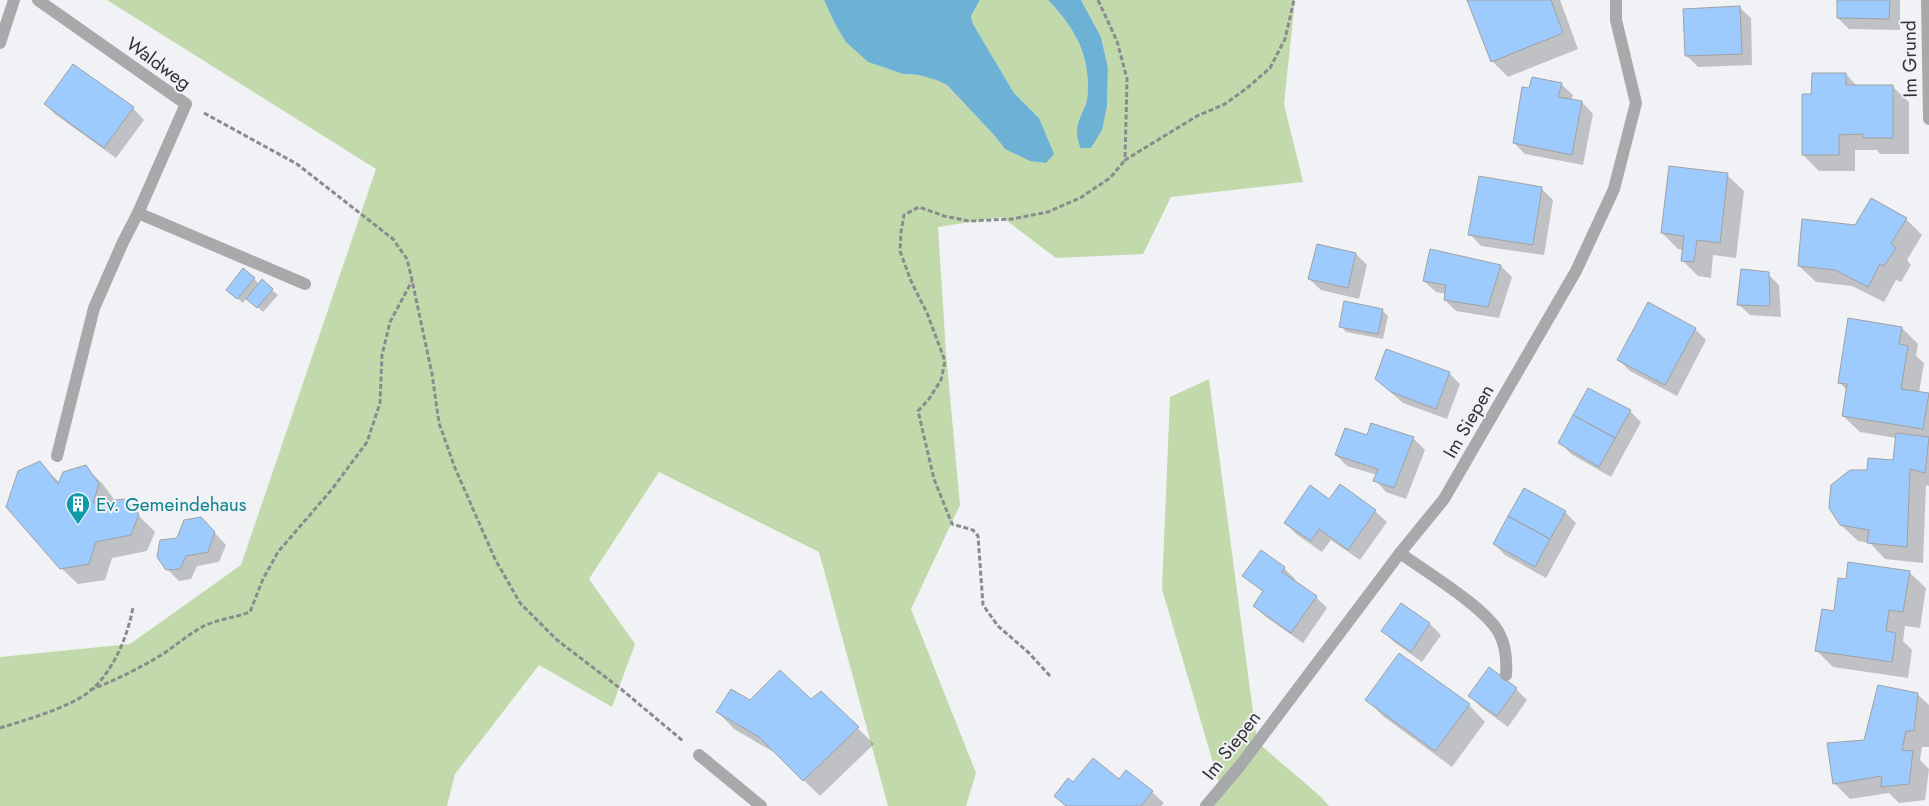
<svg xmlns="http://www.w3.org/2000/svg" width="1929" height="806" font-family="Jost,sans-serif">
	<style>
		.green { fill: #c2daab }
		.water { fill: #6db2d4 }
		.shadow { fill: #0003 }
		.building { fill: #9ecbfd; stroke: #9fa1a4 }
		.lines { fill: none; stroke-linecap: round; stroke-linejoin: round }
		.path { stroke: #898b8d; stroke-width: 3; stroke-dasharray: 5 2.5; stroke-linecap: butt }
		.service { stroke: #a8a9aa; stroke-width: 12 }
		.minor { stroke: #a8a9aa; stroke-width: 12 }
		.labels { text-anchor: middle; stroke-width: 4; stroke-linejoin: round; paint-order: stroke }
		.street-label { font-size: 19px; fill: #333435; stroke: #f0f2f5 }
		.culture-label { font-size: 19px; fill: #0d838f; stroke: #f0f2f5; text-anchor: start }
	</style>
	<rect width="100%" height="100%" fill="#f0f2f5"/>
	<path class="green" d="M107,0H824L835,24L868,62L903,74L919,75L936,80L947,85L994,135L1005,149L1039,118L1014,93L973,24L971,16L980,0H1048C1076,29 1092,58 1087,100C1084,121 1073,124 1080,148L1091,147L1107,106L1108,68L1101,37L1081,0H1294V9L1284,104L1303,182L1171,197L1143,254L1056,258L1002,217L938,227L946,353L960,505L911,609L976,773L966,806H888L819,552L659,472L589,579L635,644L612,707L539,665L455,774L447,806H0V657L130,644L241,565L376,169Z
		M1209,379L1257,742L1320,796L1329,806H1206L1221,790L1162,589L1170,397Z"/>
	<path class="water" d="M824,0H980L971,16L973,24L1014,93L1039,118L1054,154L1046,163L1030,161L1005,149L994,135L947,85L936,80L919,75L903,74L868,62L846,42L835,24Z
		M1048,0H1081L1101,37L1108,68L1107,106L1102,130L1091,148H1080C1079,143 1077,138 1077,133C1076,122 1085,110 1087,100C1092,58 1076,29 1048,0Z"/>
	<path class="shadow" d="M1469,0H1560L1578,49L1508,77L1492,61Z
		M1838,0H1900V30L1849,29L1838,18Z
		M1739,7L1751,18L1752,65L1698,67L1686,55Z
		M73,65L133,108L144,120L116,158L56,115L45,104Z
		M1846,74L1857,86H1892L1909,102V154H1880L1877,150H1855V171H1819L1803,155Z
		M1561,84L1573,95L1571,101L1582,102L1593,114L1583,165L1525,154L1514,143L1530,90Z
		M1727,175L1744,191L1736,258L1713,255L1711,278L1698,276L1682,260L1683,250L1678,249L1662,233Z
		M1541,188L1553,200L1544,255L1481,246L1470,234Z
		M1906,219L1922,235L1907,260L1911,265L1901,282L1896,280L1884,302L1852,286L1816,282L1799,266L1855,226Z
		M1356,254L1367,265L1359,299L1321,290L1309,279Z
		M1501,266L1512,277L1499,318L1456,311L1445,300L1446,294L1436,292L1424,281Z
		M1768,274L1779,285L1781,317L1750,315L1738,304Z
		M254,279L259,284L272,290L278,295L263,312L247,298L243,303L233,295Z
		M1382,310L1388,316L1383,339L1346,332L1341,326Z
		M1850,320L1902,328L1918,344L1916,356L1924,363L1919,393L1929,395V486L1926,485L1923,563L1885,559L1870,543L1858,541L1841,525L1868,472L1894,461L1896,438L1860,432L1843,416L1848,391L1839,382Z
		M1695,329L1706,340L1677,396L1630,371L1619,360Z
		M1449,373L1460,384L1447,419L1403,403L1376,379Z
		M1630,411L1641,422L1611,477L1571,454L1560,442Z
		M1368,436L1413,438L1425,450L1406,499L1386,492L1375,480L1377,475L1347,466L1336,455Z
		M40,463L60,483L85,467L102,483L116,502L124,501L155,532L147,551L112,558L105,580L78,584L61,568Z
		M1340,486L1375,511L1387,522L1360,560L1331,540L1322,552L1296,534L1285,522L1330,501Z
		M1565,512L1576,523L1546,578L1505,555L1494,544Z
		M212,530L226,545L219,562L197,566L191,579L179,581L167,569Z
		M1261,552L1284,568L1295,579L1294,581L1316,597L1327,608L1303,643L1266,617L1254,606L1264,593L1244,576Z
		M1909,572L1926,588L1920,628L1905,626L1903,641L1912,650L1908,678L1833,667L1817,651L1835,612L1847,580Z
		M1402,604L1430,624L1441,635L1422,662L1394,642L1383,631Z
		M1489,669L1516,689L1527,700L1508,727L1481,707L1470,696Z
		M821,693L874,744L820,796L777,754L734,729L718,712L751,702L811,701Z
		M1917,694L1929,705V747H1922L1920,760L1929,769L1925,800L1899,803L1889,793L1850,799L1834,783L1865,741Z
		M1367,700L1469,705L1485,722L1452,767L1383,716Z
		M1126,772L1152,792L1164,803L1161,806H1066L1055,796L1119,780Z"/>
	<path class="building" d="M1467,0H1551L1563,33L1491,62Z
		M1837,0H1890L1889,19L1837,18Z
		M1740,6L1742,54L1685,56L1683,9Z
		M73,64L134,107L104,148L44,104Z
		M1812,73H1846V85H1893V138H1863V134L1839,135V155H1802V94H1811Z
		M1532,77L1562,83L1558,97L1582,101L1572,155L1513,143L1522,87L1529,88Z
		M1669,166L1728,173L1720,243L1697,240L1694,262L1681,261L1684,236L1661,233Z
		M1479,176L1542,187L1533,245L1468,235Z
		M1871,198L1907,218L1891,244L1896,248L1884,266L1880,264L1868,287L1835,270L1798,266L1802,219L1855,225Z
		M1317,244L1356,253L1348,288L1308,279Z
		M1430,249L1501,265L1488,307L1444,300L1446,285L1423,281Z
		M243,268L255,278L237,299L226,290Z
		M1741,269L1769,272L1770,306L1737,305Z
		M262,279L273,289L257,308L246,299Z
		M1344,301L1383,309L1378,334L1339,327Z
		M1648,302L1696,328L1665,385L1617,360Z
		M1848,318L1902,327L1899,344L1908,346L1901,389L1929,393L1923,429L1842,416L1847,384L1838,383Z
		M1386,349L1450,372L1436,409L1391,392L1375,379Z
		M1588,388L1631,410L1615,438L1573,415Z
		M1573,415L1615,438L1599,467L1558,443Z
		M1371,423L1414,437L1394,488L1373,481L1378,469L1335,455L1345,428L1367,435Z
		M1896,433L1929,437L1925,473L1910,469L1907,547L1867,543L1869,530L1840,525L1829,508L1831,485L1850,470H1867L1868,458L1893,460Z
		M40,461L58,484L63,472L86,465L99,484L93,503L124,499L139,514L131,535L96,542L89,564L60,569L6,507L18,471Z
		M1340,484L1376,510L1348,550L1319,529L1311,541L1284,523L1310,485L1329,499Z
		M1524,488L1566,511L1550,539L1508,516Z
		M1508,516L1550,539L1535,567L1493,544Z
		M201,517L215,532L208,552L186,556L180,569L166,570L157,557L160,540L177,538L184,520Z
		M1261,550L1285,567L1282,572L1317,596L1291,633L1253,606L1263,591L1242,576Z
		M1848,562L1910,571L1903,612L1889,610L1886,631L1896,633L1892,662L1815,651L1822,609L1834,611L1838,578L1846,579Z
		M1401,603L1430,623L1411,652L1381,631Z
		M1399,653L1470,704L1435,751L1365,700Z
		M1489,667L1517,688L1497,716L1468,696Z
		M780,670L811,699L821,691L859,727L803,781L759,737L716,712L731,689L750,700Z
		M1878,685L1918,693L1914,731H1906L1902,750L1913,751L1909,784L1881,787L1882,776L1833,784L1827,743L1864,740Z
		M1093,758L1119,779L1126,770L1153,791L1141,806H1066L1054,796L1068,778L1073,782Z"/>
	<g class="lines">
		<path class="path" d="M1098,0L1117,41L1127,79L1125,160L1197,116L1225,104L1247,88L1270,68L1285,39L1294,0
			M204,113L297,164L393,239L407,259L412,280L432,374L439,423L455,468L495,559L520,603L557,640L621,689L683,741
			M1050,676L1029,653L998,626L983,605L978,536L973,530L952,524L934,479L918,411L929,399L941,380L945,361L927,313L911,281L900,251L901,232L904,215L919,207L944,216L969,221L1012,219L1048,212L1080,198L1110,178L1125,160
			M90,690C116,680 140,668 163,654C176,645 188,635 202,627C217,619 234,618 250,612L263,579L278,552L333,488L367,442L380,403L382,355L390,322L412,281
			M0,728C25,720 69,708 90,691C113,672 128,636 133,607"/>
		<path class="service" d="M0,43L14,0
			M57,456L94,308L123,242L138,213L305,284
			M1400,553C1426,572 1485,607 1499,633C1506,646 1507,661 1506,675"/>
		<path class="minor" d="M38,0L186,104L138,213
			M1927,0L1929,119
			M699,755L761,806
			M1206,806L1239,767L1400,553L1444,499L1576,271L1614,189L1636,103L1616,20V0"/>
	</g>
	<defs>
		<g id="building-pin" transform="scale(1.25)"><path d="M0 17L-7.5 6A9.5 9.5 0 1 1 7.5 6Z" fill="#0f9aa8" stroke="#f0f2f5"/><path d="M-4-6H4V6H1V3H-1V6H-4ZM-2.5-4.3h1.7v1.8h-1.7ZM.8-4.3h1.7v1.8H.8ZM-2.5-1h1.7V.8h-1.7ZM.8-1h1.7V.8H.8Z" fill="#fff"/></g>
	</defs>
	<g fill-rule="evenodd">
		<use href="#building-pin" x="78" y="504"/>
	</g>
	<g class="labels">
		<g class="street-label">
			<text transform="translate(1909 59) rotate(-91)" y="7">Im Grund</text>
			<text transform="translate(159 63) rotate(36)" y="7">Waldweg</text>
			<text transform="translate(1468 421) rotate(-60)" y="7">Im Siepen</text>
			<text transform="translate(1231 745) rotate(-52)" y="7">Im Siepen</text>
		</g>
		<g class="culture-label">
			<text x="96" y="511">Ev. Gemeindehaus</text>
		</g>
	</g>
</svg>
